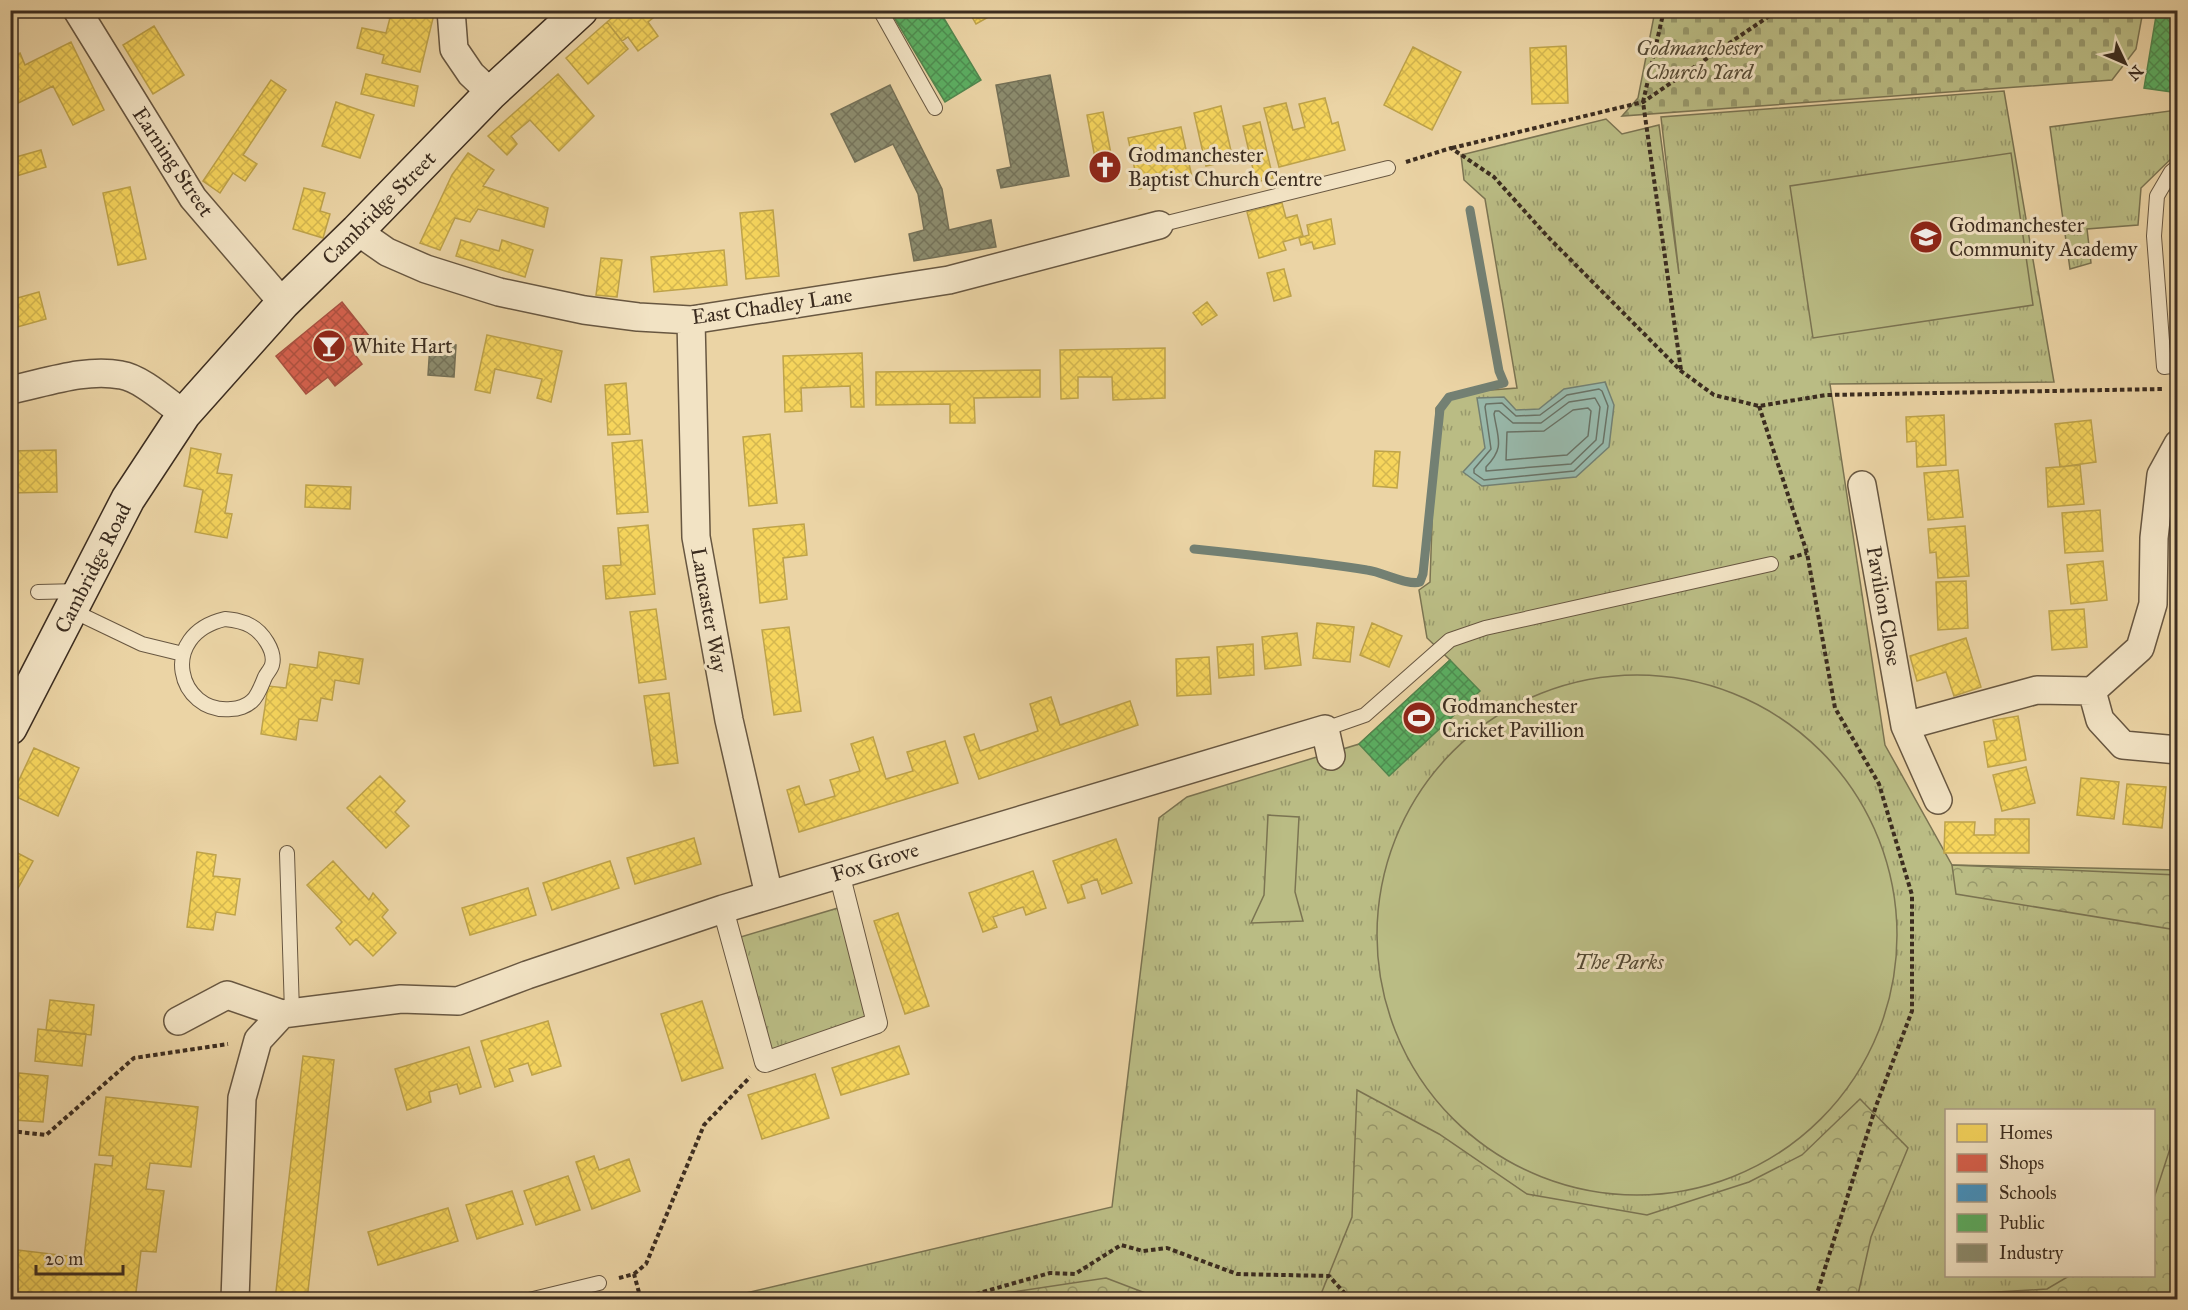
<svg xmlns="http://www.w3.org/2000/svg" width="2188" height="1310" font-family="'IM FELL Great Primer',serif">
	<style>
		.grass { fill: url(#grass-tufts); stroke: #7b7452; stroke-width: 1.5; fill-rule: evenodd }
		.forest { fill: url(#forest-crowns); stroke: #7b7452; stroke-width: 1.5 }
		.cemetery { fill: url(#cemetery-stones); stroke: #7b7452; stroke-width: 1.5 }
		.garden { fill: #babc84; stroke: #7b7452; stroke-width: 1.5 }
		.water { fill: #98b8aa; stroke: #738073; stroke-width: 1.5 }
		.homes { fill: url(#homes-cross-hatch); stroke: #bea34a; stroke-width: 1.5 }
		.shops { fill: url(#shops-cross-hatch); stroke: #a85140; stroke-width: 1.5 }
		.schools { fill: url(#schools-cross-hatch); stroke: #417492; stroke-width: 1.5 }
		.public { fill: url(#public-cross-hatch); stroke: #51874e; stroke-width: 1.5 }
		.industry { fill: url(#industry-cross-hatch); stroke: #747057; stroke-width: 1.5 }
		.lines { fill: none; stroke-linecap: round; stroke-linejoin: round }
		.shore { stroke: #6a7265; stroke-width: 1.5 }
		.stream { stroke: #738073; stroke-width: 9 }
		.service-casing { stroke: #685741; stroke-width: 16 }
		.pedestrian-casing { stroke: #685741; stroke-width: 22 }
		.minor-casing { stroke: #685741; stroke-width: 30 }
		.secondary-casing { stroke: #3c2d20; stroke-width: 36 }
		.path { stroke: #3c2d20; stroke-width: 4; stroke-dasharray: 4.5 3; stroke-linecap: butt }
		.service { stroke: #f2e3c4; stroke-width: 14 }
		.pedestrian { stroke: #f2e3c4; stroke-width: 20 }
		.minor { stroke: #f2e3c4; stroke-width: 27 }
		.secondary { stroke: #f2e3c4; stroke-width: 33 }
		.labels { text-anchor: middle; stroke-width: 6; stroke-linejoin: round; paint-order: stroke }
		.park-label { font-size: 21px; font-style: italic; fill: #554a34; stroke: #f2e3c4 }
		.poi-label { font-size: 21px; fill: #3c2d20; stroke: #f2e3c4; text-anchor: start }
		.street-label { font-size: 21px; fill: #3c2d20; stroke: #f2e3c4 }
	</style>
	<defs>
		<pattern id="grass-tufts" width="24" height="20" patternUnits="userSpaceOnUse" patternTransform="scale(1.5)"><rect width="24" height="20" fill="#babc84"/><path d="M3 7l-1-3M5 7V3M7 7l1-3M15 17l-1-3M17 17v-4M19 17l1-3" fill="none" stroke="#98996c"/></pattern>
		<pattern id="forest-crowns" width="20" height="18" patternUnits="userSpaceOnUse" patternTransform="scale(1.5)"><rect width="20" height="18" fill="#babc84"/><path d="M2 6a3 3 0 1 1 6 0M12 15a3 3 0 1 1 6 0" fill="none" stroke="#98996c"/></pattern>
		<pattern id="cemetery-stones" width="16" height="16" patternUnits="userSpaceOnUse" patternTransform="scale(1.5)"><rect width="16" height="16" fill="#babc84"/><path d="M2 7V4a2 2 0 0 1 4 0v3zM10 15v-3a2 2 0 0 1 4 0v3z" fill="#98996c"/></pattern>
		<pattern id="homes-cross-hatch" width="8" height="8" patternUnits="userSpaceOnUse" patternTransform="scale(1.5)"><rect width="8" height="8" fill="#f6d55c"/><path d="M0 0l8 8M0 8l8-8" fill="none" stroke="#d4b750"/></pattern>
		<pattern id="shops-cross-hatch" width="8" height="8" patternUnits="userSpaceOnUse" patternTransform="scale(1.5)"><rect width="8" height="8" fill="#d6604d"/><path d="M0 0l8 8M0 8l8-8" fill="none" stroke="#af5040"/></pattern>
		<pattern id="schools-cross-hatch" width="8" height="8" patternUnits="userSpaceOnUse" patternTransform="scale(1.5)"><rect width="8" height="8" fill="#4393c3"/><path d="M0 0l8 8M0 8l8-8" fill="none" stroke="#39789e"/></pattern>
		<pattern id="public-cross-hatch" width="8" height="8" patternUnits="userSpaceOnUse" patternTransform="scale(1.5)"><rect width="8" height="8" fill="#5aae61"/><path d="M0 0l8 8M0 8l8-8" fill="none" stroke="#4c8e50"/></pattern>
		<pattern id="industry-cross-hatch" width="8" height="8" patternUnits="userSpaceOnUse" patternTransform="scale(1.5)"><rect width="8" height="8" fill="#8c8c6e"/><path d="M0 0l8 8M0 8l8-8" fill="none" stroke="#74735a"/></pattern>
	</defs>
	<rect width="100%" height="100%" fill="#ebd4a5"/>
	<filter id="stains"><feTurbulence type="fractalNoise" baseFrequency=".00333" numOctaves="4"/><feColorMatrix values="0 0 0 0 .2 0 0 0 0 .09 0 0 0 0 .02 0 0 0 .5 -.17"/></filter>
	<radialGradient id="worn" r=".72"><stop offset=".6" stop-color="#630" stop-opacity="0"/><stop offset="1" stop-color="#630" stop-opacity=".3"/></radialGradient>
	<path class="grass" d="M2004,91L2054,382L1830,384L1885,745L1952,865L2177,870V1299L716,1300L1112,1207L1159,818L1187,797L1359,744L1450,660L1427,638L1419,590L1430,582L1436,408L1451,393L1517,388L1485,199L1464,180L1461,155L1606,119L1622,134L1659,125L1679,274L1661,117ZM1946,1110H2154V1276H1946Z
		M2177,110V153L2141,188L2138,225L2087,229L2091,263L2070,269L2050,127Z
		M838,908L869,1020L770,1053L734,939Z"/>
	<path class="forest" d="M1952,865L2177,875V930L1956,894Z
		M1357,1090L1439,1134L1527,1194L1647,1215L1749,1182L1802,1155L1860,1099L1908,1148L1871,1237L1857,1299H1319L1352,1217Z
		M2177,1127V1299H1882L2047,1289L2069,1276H2154V1198Z
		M1106,1278L1161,1299H967Z"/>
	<path class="cemetery" d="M1655,11V10L2143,11L2136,49L2112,80L1622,116L1638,98Z"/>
	<path class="garden" d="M2011,153L2033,305L1813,338L1790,186Z
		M1377 935a260 260 0 1 1 520 0a260 260 0 1 1-520 0Z
		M1268,815L1299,817L1295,892L1303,921L1251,923L1264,895Z"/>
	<path class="water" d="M1605,382L1614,405L1609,447L1576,477L1482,486L1463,472L1485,448L1477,398L1504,397L1516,410L1539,409L1564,389Z"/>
	<path class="homes" d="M368,10H435L420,72L382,63L384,55L357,48L362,28L386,33L390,18L367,13Z
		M621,10H663L648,22L658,36L638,51L628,37L622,41L607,22Z
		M748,10H765L752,17Z
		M968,10H1001L976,24Z
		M607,22L628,49L588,84L566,58Z
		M154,26L184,75L153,94L123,45Z
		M71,42L104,110L73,125L53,86L10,107V58L20,53L25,65Z
		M1566,46L1568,103L1532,104L1530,48Z
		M1413,47L1461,72L1432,130L1384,105Z
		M366,74L418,86L414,106L361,94Z
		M558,74L594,116L559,151L530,120L511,136L517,144L507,155L488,136Z
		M271,80L286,90L243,155L257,164L245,181L233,173L220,193L203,181Z
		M1325,98L1332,124L1338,122L1345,150L1279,167L1264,108L1286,103L1293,130L1305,127L1299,104Z
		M336,102L374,115L360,158L322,146Z
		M1221,106L1233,160L1206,166L1194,113Z
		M1103,112L1111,154L1095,158L1087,115Z
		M1260,122L1273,178L1256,182L1243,126Z
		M1181,127L1192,177L1139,189L1128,138Z
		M10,139L16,157L41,150L46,167L10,178Z
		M468,153L494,170L483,186L548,208L544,227L478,209L470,222L455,218L440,250L420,243L452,175Z
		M130,187L146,259L118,265L103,193Z
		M304,188L325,193L320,211L330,214L323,238L293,229Z
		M1282,203L1286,218L1297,215L1303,236L1283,242L1286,250L1259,258L1247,212Z
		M773,210L779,276L746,279L740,213Z
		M1331,219L1335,244L1314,249L1312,242L1301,245L1299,238L1309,235L1307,225Z
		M461,240L499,251L502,240L533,250L525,277L456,256Z
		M724,250L727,285L654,292L651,257Z
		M601,258L622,260L617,297L596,295Z
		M1284,269L1291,296L1274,301L1267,273Z
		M39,292L46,319L10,329V300Z
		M1207,302L1217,315L1202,325L1193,313Z
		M487,335L562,351L551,402L537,398L542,379L495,369L490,393L475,390Z
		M1165,348V398L1113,400L1112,377H1078V398L1061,399L1060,350Z
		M862,353L864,407H851L850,386L801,388L802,411L785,412L783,356Z
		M1040,370V397L974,398L975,423H950V404L876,405V372Z
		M626,383L630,434L608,435L605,385Z
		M1944,415L1946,465L1917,467L1916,441L1907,442L1906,417Z
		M2091,420L2096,462L2060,467L2055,424Z
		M770,434L777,503L749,506L743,437Z
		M642,440L648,512L617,514L612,443Z
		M191,448L221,454L217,473L232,475L225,513L232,514L227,538L195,532L203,490L184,486Z
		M56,450L57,492L10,493V451Z
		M1375,451L1400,452L1397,488L1373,486Z
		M2080,465L2084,504L2048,507L2046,468Z
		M1958,470L1963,517L1928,520L1924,473Z
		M306,485L351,487L350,509L305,507Z
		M2100,510L2103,551L2065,553L2062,513Z
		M804,524L807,555L783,558L787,599L760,603L753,529Z
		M648,525L655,594L606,599L603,566L621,565L618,528Z
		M1965,526L1969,576L1938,578L1936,552L1930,553L1928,529Z
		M2103,561L2107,600L2071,604L2067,565Z
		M1966,581L1968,628L1938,630L1936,582Z
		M656,609L666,679L639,683L630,612Z
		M2084,609L2087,647L2052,650L2049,611Z
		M1317,623L1354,627L1350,662L1313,658Z
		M1372,623L1402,636L1389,667L1360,655Z
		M789,627L801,711L774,715L762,630Z
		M1297,633L1301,665L1265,669L1262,637Z
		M1966,638L1981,687L1954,696L1946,672L1917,681L1910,656Z
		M1253,644L1254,675L1219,678L1217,647Z
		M319,652L363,659L359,684L335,680L332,700L321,698L317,721L299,719L296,740L261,734L268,686L286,688L290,664L317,668Z
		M1209,657L1211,694L1177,696L1176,659Z
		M669,693L678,763L654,766L644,696Z
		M1051,697L1060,725L1130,701L1138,725L979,779L964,737L974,734L980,751L1038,731L1030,704Z
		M2018,716L2026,760L1988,767L1984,742L1997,740L1993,720Z
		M873,737L886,779L913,771L907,752L945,741L958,783L799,832L787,790L799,786L805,805L835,796L830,780L860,771L851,744Z
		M34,748L79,768L58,816L12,795Z
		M2026,767L2035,803L2002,811L1993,775Z
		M380,776L405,801L395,812L409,826L386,848L347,808Z
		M2081,778L2119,782L2114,819L2077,815Z
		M2127,784L2166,787L2162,828L2123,824Z
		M2178,802V831H2173Z
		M1995,819H2029V853H1944L1945,822H1975L1974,835H1995Z
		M694,838L701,864L635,884L627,858Z
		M1116,839L1132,883L1102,894L1097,879L1081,885L1085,898L1068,903L1053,861Z
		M10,849L33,861L12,899L10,898Z
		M197,852L216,855L213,876L240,879L235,915L216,912L213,930L187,927Z
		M333,861L369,900L373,893L388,910L382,917L396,933L373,956L356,939L350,945L336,928L342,922L307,885Z
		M610,861L619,888L552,910L543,883Z
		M1033,871L1046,908L1026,915L1023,907L993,917L997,927L983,932L969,893Z
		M528,888L536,915L470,935L462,908Z
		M898,913L929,1006L905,1014L874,921Z
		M50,1000L94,1005L91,1035L46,1030Z
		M702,1001L723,1068L682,1081L661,1014Z
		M548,1021L561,1066L532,1075L528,1063L509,1069L513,1081L495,1087L481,1041Z
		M38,1029L86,1034L82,1066L35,1061Z
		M899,1046L909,1074L841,1095L832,1068Z
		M469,1047L481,1087L460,1094L457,1084L429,1092L431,1102L407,1110L395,1069Z
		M303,1056L334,1060L307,1300H275Z
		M19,1073L48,1076L43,1122L14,1120Z
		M815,1074L829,1118L762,1139L748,1095Z
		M106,1097L198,1107L191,1167L150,1163L146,1189L164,1191L156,1252L141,1251L135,1300H40L10,1296V1249L84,1258L95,1164L112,1166L113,1156L99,1155Z
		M594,1156L599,1170L629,1159L640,1191L592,1209L576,1162Z
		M568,1176L580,1210L536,1225L524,1191Z
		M512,1191L523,1224L477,1239L466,1205Z
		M448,1208L458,1241L378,1265L368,1232Z"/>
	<path class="shops" d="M342,302L373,341L356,356L362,364L335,386L328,377L306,394L276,356Z"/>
	<path class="schools" d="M2178,187V247L2170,188Z"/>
	<path class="public" d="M895,10H939L981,80L945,102L892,14Z
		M2157,10H2178V93L2144,88Z
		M1450,660L1480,691L1389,776L1359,744Z"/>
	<path class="industry" d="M1050,75L1069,176L1001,188L997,170L1011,167L996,85Z
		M890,85L942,189L949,230L991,220L996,247L914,261L909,234L924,230L918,194L893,144L855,162L831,114Z
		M430,344L456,345L454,377L428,375Z"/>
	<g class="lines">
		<path class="shore" d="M1599,389L1602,391L1608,406L1603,443L1574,471L1484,480L1474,473V469L1491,449L1485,407L1486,404L1502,403L1516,416L1540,415L1567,395Z
			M1595,398L1600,407L1596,440L1571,464L1486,471V467C1505,447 1498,440 1494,414L1495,411H1499L1513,423H1541L1569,402Z
			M1588,408L1591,411L1588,436L1567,455L1506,460L1507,432L1544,431L1573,410Z"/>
		<path class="stream" d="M1194,549C1252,555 1310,561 1367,570C1383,572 1408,586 1420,582L1423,574L1440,409L1449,397L1504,383L1499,371L1470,210"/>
		<g class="service-casing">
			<path id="service" d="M880,10L935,108
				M2178,166L2171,172L2157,196L2154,236L2164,367L2178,365
				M1159,225L1388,168
				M38,592L80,591
				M71,610L142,644L183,654
				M225,619C234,620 243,621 251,626C262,632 276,651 272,665C271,669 267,673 265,677C262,684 258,696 252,701C247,706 238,709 231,709C178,714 157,635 225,619Z
				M1325,729L1365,715L1450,640L1485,628L1771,564
				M287,853L292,1012
				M529,1300L599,1283"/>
		</g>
		<g class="pedestrian-casing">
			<path id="pedestrian" d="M723,909L765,1062L877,1023L839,873"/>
		</g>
		<g class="minor-casing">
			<path id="minor" d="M77,10L193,198L283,303
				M451,10L454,49L471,74L491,93
				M357,231L387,252L426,269L499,292L584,310L638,317L691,320L949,280L1159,225
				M691,320L696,537L729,720L769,895
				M10,390C45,383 85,368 121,375C141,378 167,402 184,414
				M1862,485L1905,726L1938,800
				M2092,691L2100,720L2123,745L2178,750
				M1905,726L2037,690L2092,691L2140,648L2153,604L2154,538L2161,475L2178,444
				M178,1021L227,995L282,1014
				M235,1300L242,1098L258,1040L282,1014L401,999L458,1001L527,975L723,909L1325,729L1331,756"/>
		</g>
		<g class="secondary-casing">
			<path id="secondary" d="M10,728L128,499L184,414L283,303L357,231L491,93L581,10"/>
		</g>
		<path class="path" d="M1664,10L1643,102L1681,370
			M1452,148L1643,102L1778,10
			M1406,162L1451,148L1494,177L1547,236L1681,371L1714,395L1759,406L1826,395L2162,389
			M1759,406L1807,553L1835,708L1879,784L1912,895V1011L1876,1106L1815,1300
			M1790,558L1807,553
			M10,1131L46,1135L134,1058L228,1044
			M634,1274L646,1264L704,1125L750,1077
			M619,1278L634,1274L641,1300
			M954,1300L1050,1273L1075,1274L1121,1245L1143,1251L1167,1248L1237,1274L1329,1276L1351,1300"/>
		<use href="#service" class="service"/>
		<use href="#pedestrian" class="pedestrian"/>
		<use href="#minor" class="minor"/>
		<use href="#secondary" class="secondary"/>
	</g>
	<defs>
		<g id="church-disc" transform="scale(1.725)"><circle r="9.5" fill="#8f2418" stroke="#f2e3c4"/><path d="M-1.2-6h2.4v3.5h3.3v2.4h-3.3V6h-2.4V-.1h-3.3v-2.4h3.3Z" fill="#fff"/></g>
		<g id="school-disc" transform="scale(1.725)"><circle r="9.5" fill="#8f2418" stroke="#f2e3c4"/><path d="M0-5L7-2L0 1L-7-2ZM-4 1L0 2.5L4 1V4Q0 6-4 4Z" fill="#fff"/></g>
		<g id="bar-disc" transform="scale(1.725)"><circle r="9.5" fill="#8f2418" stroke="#f2e3c4"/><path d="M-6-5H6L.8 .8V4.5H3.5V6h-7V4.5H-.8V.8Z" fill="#fff"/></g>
		<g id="stadium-disc" transform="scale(1.725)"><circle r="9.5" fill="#8f2418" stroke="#f2e3c4"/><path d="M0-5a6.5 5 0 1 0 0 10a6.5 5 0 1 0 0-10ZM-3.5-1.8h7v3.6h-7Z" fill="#fff"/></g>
	</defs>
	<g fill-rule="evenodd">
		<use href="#church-disc" x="1105" y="167"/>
		<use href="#school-disc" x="1926" y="237"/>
		<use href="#bar-disc" x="329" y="346"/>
		<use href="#stadium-disc" x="1419" y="718"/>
	</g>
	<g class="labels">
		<g class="park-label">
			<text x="1699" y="55">Godmanchester<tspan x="1699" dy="24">Church Yard</tspan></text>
			<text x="1619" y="969">The Parks</text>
		</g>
		<g class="poi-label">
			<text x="1128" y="162">Godmanchester<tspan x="1128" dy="24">Baptist Church Centre</tspan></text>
			<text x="1949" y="232">Godmanchester<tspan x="1949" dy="24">Community Academy</tspan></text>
			<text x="352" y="353">White Hart</text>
			<text x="1442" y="713">Godmanchester<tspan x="1442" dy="24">Cricket Pavillion</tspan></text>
		</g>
		<g class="street-label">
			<text transform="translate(173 162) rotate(56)" y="7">Earning Street</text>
			<text transform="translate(379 208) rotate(-45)" y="7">Cambridge Street</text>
			<text transform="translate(772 306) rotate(-8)" y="7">East Chadley Lane</text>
			<text transform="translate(93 568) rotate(-63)" y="7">Cambridge Road</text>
			<text transform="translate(1884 606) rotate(80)" y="7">Pavilion Close</text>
			<text transform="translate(709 610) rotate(80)" y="7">Lancaster Way</text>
			<text transform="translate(875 862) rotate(-17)" y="7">Fox Grove</text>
		</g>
	</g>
	<rect width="2188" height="1310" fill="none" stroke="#ebd4a5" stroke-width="36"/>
	<rect x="12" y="12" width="2164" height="1286" fill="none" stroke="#3c2d20" stroke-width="3"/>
	<rect x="18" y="18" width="2152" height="1274" fill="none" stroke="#3c2d20" stroke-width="1.5"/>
	<rect x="1945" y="1109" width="210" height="168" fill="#f2e3c4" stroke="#a99a82" stroke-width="1.5"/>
	<rect x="1957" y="1124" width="30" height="18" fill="#f6d55c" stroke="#a99a82" stroke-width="1.5"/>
	<text x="1999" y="1139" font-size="18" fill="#3c2d20">Homes</text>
	<rect x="1957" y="1154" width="30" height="18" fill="#d6604d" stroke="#a99a82" stroke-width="1.5"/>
	<text x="1999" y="1169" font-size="18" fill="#3c2d20">Shops</text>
	<rect x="1957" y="1184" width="30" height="18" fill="#4393c3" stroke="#a99a82" stroke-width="1.5"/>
	<text x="1999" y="1199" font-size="18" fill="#3c2d20">Schools</text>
	<rect x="1957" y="1214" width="30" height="18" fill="#5aae61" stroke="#a99a82" stroke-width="1.5"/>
	<text x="1999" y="1229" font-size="18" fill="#3c2d20">Public</text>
	<rect x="1957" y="1244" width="30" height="18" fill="#8c8c6e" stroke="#a99a82" stroke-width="1.5"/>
	<text x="1999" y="1259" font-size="18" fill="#3c2d20">Industry</text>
	<g transform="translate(2125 63) rotate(134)" stroke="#f2e3c4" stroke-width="4.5" paint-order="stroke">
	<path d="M0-4.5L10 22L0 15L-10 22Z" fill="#3c2d20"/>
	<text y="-9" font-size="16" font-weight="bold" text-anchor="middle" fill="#3c2d20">N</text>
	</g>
	<path d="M36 1265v9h87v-9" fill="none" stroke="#3c2d20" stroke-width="3"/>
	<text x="45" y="1265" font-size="18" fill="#3c2d20" stroke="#f2e3c4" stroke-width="4.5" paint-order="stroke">20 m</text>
	<rect width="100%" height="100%" filter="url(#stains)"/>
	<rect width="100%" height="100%" fill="url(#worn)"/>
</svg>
